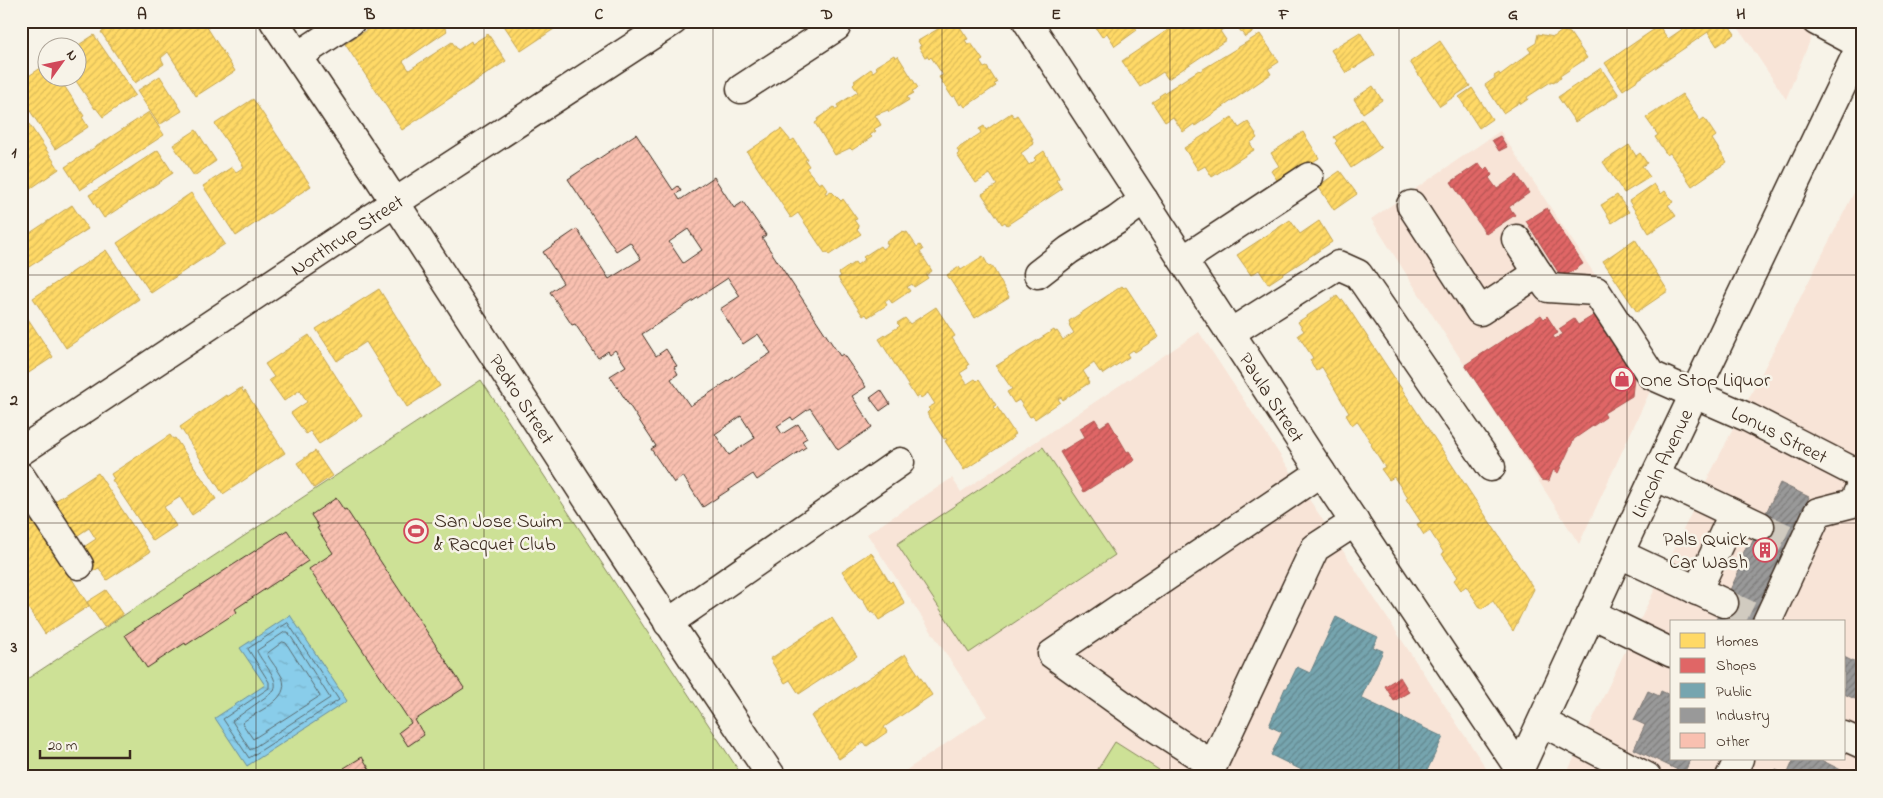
<svg xmlns="http://www.w3.org/2000/svg" width="1883" height="798" font-family="'Indie Flower',sans-serif">
	<style>
		.built { fill: #f8e4d7; fill-rule: evenodd }
		.grass { fill: #cde196; stroke: #84865a }
		.water { fill: url(#water-ripples); stroke: #6a8c98 }
		.homes { fill: url(#homes-hatch); stroke: #c4a450 }
		.shops { fill: url(#shops-hatch); stroke: #ae5450 }
		.public { fill: url(#public-hatch); stroke: #648084 }
		.industry { fill: url(#industry-hatch); stroke: #7d7874 }
		.lines { fill: none; stroke-linecap: round; stroke-linejoin: round }
		.shore { stroke: #5a6b70; stroke-width: 1 }
		.building { fill: url(#building-hatch); stroke: #3b2a1e; fill-rule: evenodd }
		.minor-tunnel { stroke: #d1cbc0; stroke-width: 28; stroke-dasharray: 28 14; stroke-linecap: butt }
		.minor-casing { stroke: #3b2a1e; stroke-width: 31 }
		.major-casing { stroke: #3b2a1e; stroke-width: 31 }
		.minor { stroke: #f7f3e8; stroke-width: 28 }
		.major { stroke: #f7f3e8; stroke-width: 28 }
		.grid { fill: none; stroke: #3b2a1e; stroke-width: 1; stroke-opacity: 0.55 }
		.labels { text-anchor: middle; stroke-width: 5; stroke-linejoin: round; paint-order: stroke }
		.street-label { font-size: 20px; fill: #3b2a1e; stroke: #f7f3e8 }
		.poi-label { font-size: 20px; fill: #3b2a1e; stroke: #f7f3e8; text-anchor: start }
		.neatline { fill: none; stroke: #3b2a1e; stroke-width: 2 }
		.grid-label { font-size: 16px; text-anchor: middle; font-weight: bold; fill: #3b2a1e }
	</style>
	<defs>
		<pattern id="water-ripples" width="26" height="14" patternUnits="userSpaceOnUse" patternTransform="scale(1.25)"><rect width="26" height="14" fill="#89cdea"/><path d="M2 4q2-2 4 0t4 0M15 11q2-2 4 0t4 0" fill="none" stroke="#77b0c8"/></pattern>
		<pattern id="homes-hatch" width="6" height="6" patternUnits="userSpaceOnUse" patternTransform="scale(1.25)"><rect width="6" height="6" fill="#ffd966"/><path d="M-1 1l2-2M0 6l6-6M5 7l2-2" fill="none" stroke="#dbba58"/></pattern>
		<pattern id="shops-hatch" width="6" height="6" patternUnits="userSpaceOnUse" patternTransform="scale(1.25)"><rect width="6" height="6" fill="#e06666"/><path d="M-1 1l2-2M0 6l6-6M5 7l2-2" fill="none" stroke="#b75453"/></pattern>
		<pattern id="public-hatch" width="6" height="6" patternUnits="userSpaceOnUse" patternTransform="scale(1.25)"><rect width="6" height="6" fill="#76a5af"/><path d="M-1 1l2-2M0 6l6-6M5 7l2-2" fill="none" stroke="#62878e"/></pattern>
		<pattern id="industry-hatch" width="6" height="6" patternUnits="userSpaceOnUse" patternTransform="scale(1.25)"><rect width="6" height="6" fill="#999"/><path d="M-1 1l2-2M0 6l6-6M5 7l2-2" fill="none" stroke="#7e7d7c"/></pattern>
		<pattern id="building-hatch" width="6" height="6" patternUnits="userSpaceOnUse" patternTransform="scale(1.25)"><rect width="6" height="6" fill="#f9c0b0"/><path d="M-1 1l2-2M0 6l6-6M5 7l2-2" fill="none" stroke="#d6a597"/></pattern>
	</defs>
	<rect width="100%" height="100%" fill="#f7f3e8"/>
	<filter id="ink" filterUnits="userSpaceOnUse"><feTurbulence type="fractalNoise" baseFrequency=".02" numOctaves="2"/><feDisplacementMap in="SourceGraphic" scale="10" xChannelSelector="R" yChannelSelector="G"/><feConvolveMatrix kernelMatrix="1 2 1 2 8 2 1 2 1" color-interpolation-filters="sRGB"/></filter>
	<g filter="url(#ink)">
		<path class="built" d="M1734,21H1818L1786,99Z
			M1500,131L1659,372L1579,544L1371,219Z
			M1862,177V777H1565L1709,476ZM1672,622H1844V759H1672Z
			M1199,332L1486,768L1482,777H896L987,716L867,534L952,478L961,492Z"/>
		<path class="grass" d="M481,380L743,777H21V683Z
			M1043,447L1115,555L969,653L897,544Z
			M1115,742L1159,770L1155,777H1093Z"/>
		<path class="water" d="M290,615L347,701L247,766L215,718L265,685L240,648Z"/>
		<path class="homes" d="M117,21H203L235,71L196,96L168,52L161,58L164,64L135,83L101,32Z
			M380,21H446L442,24L447,31L403,61L409,70L452,42L458,50L471,41L472,44L488,34L506,61L402,130L345,44Z
			M508,21H566L521,51L503,24Z
			M951,21H956L968,39L965,40L968,45L971,43L983,60L980,62L984,68L987,67L997,83L994,84L996,86L965,107L962,103L960,105L955,96L952,97L939,77L943,75L931,57L929,59L927,56L925,57L919,47L921,46L918,41Z
			M1097,21H1132L1137,30L1115,46L1107,33L1102,37L1093,24Z
			M1181,21H1269L1245,37L1234,22L1220,31L1226,40L1168,79L1163,72L1140,87L1122,61Z
			M1694,21H1726L1735,34L1717,46L1708,32L1623,90L1605,63L1659,26L1668,39Z
			M1562,31L1570,33L1587,58L1560,76L1561,78L1553,82L1552,81L1527,97L1528,99L1521,104L1520,102L1503,113L1485,85L1495,78L1494,76L1499,73L1500,75L1531,52L1528,48L1536,43L1538,34L1554,37Z
			M1360,32L1375,55L1346,73L1331,50Z
			M1260,34L1279,62L1268,69L1271,74L1195,126L1194,124L1183,132L1173,117L1165,122L1152,102L1160,97L1159,96L1199,70L1200,71Z
			M94,35L135,95L103,117L96,108L95,109L74,78H78V48H74Z
			M1440,41L1470,86L1440,106L1410,62Z
			M894,55L895,58L898,56L918,88L912,91L914,93L907,97L909,100L889,112L888,110L875,115L881,125L874,129L876,131L870,135L872,137L852,150L850,148L835,155L815,123L818,121L817,119L834,107L836,110L839,108L837,105L858,92L853,85L855,83L854,81L871,69L873,72L877,69L876,66Z
			M47,64L48,78H59L84,116L82,117L88,127L55,149L21,97V81Z
			M1601,68L1619,95L1575,122L1558,97Z
			M160,76L182,111L159,125L137,91Z
			M1373,86L1382,100L1363,113L1354,99Z
			M1472,88L1492,119L1479,128L1459,97Z
			M1682,94L1700,121L1704,118L1716,136L1712,139L1727,162L1692,186L1670,153L1667,155L1655,137L1658,135L1646,118Z
			M253,99L311,186L236,236L203,186L232,167L236,172L244,167L215,124Z
			M21,112L59,169L27,191L21,183Z
			M149,112L164,135L80,190L65,167Z
			M1011,113L1014,117L1017,115L1033,139L1031,140L1034,144L1021,153L1029,165L1036,160L1034,158L1044,151L1059,178L1056,180L1062,189L1007,225L1005,222L1002,224L982,194L997,185L990,174L976,183L957,155L959,153L957,149L981,133L979,129L984,126L986,130Z
			M1232,117L1239,128L1248,122L1256,134L1255,135L1257,138L1250,143L1254,150L1212,177L1205,166L1198,170L1184,148Z
			M1362,119L1381,148L1351,168L1335,143L1337,141L1334,137Z
			M781,129L791,141L794,139L807,159L805,160L809,166L806,168L819,184L822,182L828,190L825,192L826,194L831,191L841,201L843,199L857,219L854,220L859,227L857,229L861,234L829,255L827,252L825,253L798,213L791,218L747,152Z
			M196,130L216,161L194,176L173,145Z
			M1303,132L1319,158L1279,183L1271,171L1279,166L1271,153Z
			M1629,145L1636,156L1640,153L1647,163L1642,166L1650,177L1624,193L1603,162Z
			M158,150L173,173L104,218L89,195Z
			M1340,171L1357,194L1334,210L1318,186Z
			M1654,184L1661,194L1665,191L1673,202L1668,205L1676,216L1649,233L1629,201Z
			M191,193L225,244L151,293L117,243Z
			M1617,195L1629,212L1612,223L1601,205Z
			M72,205L88,229L21,272V239Z
			M1290,220L1300,234L1319,221L1332,242L1268,284L1259,270L1251,275L1237,255Z
			M903,231L905,233L907,232L917,247L920,245L923,250L920,252L932,271L926,275L928,278L914,287L912,284L907,287L910,291L892,303L889,299L885,302L887,305L868,317L866,314L863,316L838,278L841,276L839,273L855,262L857,265L865,259L863,257L880,246L882,249L888,245L886,242Z
			M1635,239L1668,291L1637,312L1603,261Z
			M106,250L139,299L66,348L33,298Z
			M983,256L989,267L992,266L1009,297L975,318L947,275L959,267L961,270Z
			M1122,286L1124,288L1126,287L1159,337L1135,352L1133,350L1127,354L1129,357L1103,374L1101,371L1100,372L1094,363L1083,371L1088,379L1087,380L1089,383L1063,400L1061,397L1058,399L1060,402L1035,419L1033,416L1030,417L1019,400L1014,403L1007,392L1012,389L996,366L1054,330L1055,332L1057,331L1063,340L1074,333L1069,325L1070,324L1069,321Z
			M379,289L440,386L407,407L366,342L337,361L316,329Z
			M1337,296L1341,301L1343,300L1534,589L1513,631L1493,601L1481,609L1466,586L1461,590L1454,580L1458,577L1442,554L1444,553L1430,531L1424,535L1417,524L1421,522L1406,499L1408,498L1394,477L1389,480L1381,469L1385,467L1371,445L1372,444L1357,421L1352,425L1346,415L1349,413L1322,367L1316,371L1310,360L1313,358L1298,335L1304,331L1298,322Z
			M936,307L955,336L952,338L969,365L967,366L968,368L960,373L967,384L975,379L977,381L979,379L996,405L993,407L995,409L997,407L1015,434L1012,436L1013,438L964,470L945,441L947,440L946,438L944,439L927,413L930,410L928,408L935,404L928,393L921,398L920,396L916,398L879,339L900,326L897,323L905,318L910,324Z
			M21,308L53,357L21,378Z
			M309,335L362,416L319,444L310,431L306,434L291,413L307,402L300,390L284,401L269,380L274,377L265,364Z
			M241,388L244,393L245,391L285,453L223,494L180,427L226,395L227,397Z
			M170,435L173,439L175,438L216,499L192,515L180,497L164,507L176,526L153,541L112,480L114,479L111,474Z
			M315,451L332,476L314,488L297,463Z
			M98,473L150,552L107,580L99,568L93,571L79,550L96,539L89,528L72,539L58,518L64,514L55,501Z
			M28,519L30,522L34,519L89,606L45,634L21,597V523Z
			M871,552L890,583L892,581L905,604L879,620L873,611L870,612L862,598L860,599L842,571Z
			M106,590L123,615L104,627L87,602Z
			M832,618L857,656L799,694L790,680L785,683L770,659Z
			M905,654L932,695L884,727L887,732L867,746L864,742L839,759L811,716Z"/>
		<path class="shops" d="M1500,136L1507,147L1499,151L1492,140Z
			M1479,163L1484,170L1487,167L1492,175L1489,178L1497,189L1517,175L1529,193L1509,207L1515,215L1486,234L1451,182Z
			M1547,208L1583,264L1562,278L1526,221Z
			M1599,312L1635,368L1632,396L1604,413L1606,417L1574,439L1558,473L1553,470L1549,481L1541,480L1465,365L1541,315L1544,319L1547,316L1558,333L1553,336L1555,339L1563,334L1559,329L1574,319L1578,325Z
			M1095,419L1100,427L1109,421L1127,452L1129,451L1135,460L1084,492L1060,452L1085,437L1080,428Z
			M1400,677L1409,692L1394,701L1385,686Z"/>
		<path class="public" d="M1336,617L1378,637L1373,647L1383,651L1361,698L1443,737L1424,777H1316L1271,755L1282,732L1269,726L1285,688H1287L1297,667L1310,673Z"/>
		<path class="industry" d="M1780,483L1809,497L1790,540L1751,622H1715L1745,558L1742,556L1748,543L1751,545Z
			M1844,657L1862,666V702L1844,694Z
			M1648,691L1659,696L1661,691L1672,696V759H1691L1684,773L1634,749L1645,725L1634,720Z
			M1794,759L1821,760L1855,777H1772L1776,770L1787,775Z"/>
		<g class="lines">
			<path class="shore" d="M288,623L339,700L249,758L223,719L269,688V682L248,649Z
				M285,632H288L330,698L250,750L232,721L274,691C280,677 262,664 257,651Z
				M283,642L286,643L320,696L253,739L242,723C255,711 292,701 282,677C278,669 271,662 267,654Z"/>
		</g>
		<path class="building" d="M636,134L673,190L678,186L681,191L676,194L680,200L714,177L734,208L743,202L766,235L762,238L840,356L843,354L866,387L852,396L872,427L838,450L810,408L793,420L791,417L777,426L782,434L798,424L807,438L802,441L806,447L757,480L753,474L703,507L683,476L674,483L651,449L656,446L610,376L626,366L615,350L610,354L608,351L598,358L575,324L572,325L550,292L563,283L543,252L577,229L609,279L641,259L630,242L616,251L568,179ZM688,229L702,250L683,263L669,242ZM728,278L740,296L720,309L743,344L758,334L771,353L690,406L671,379L678,374L674,367L677,366L666,349L656,356L642,334ZM741,416L755,438L729,455L715,434Z
			M881,390L890,404L880,411L870,398Z
			M336,498L344,510L346,509L464,688L415,720L424,735L408,746L399,732L411,723L309,569L333,553L317,528L319,527L311,515Z
			M287,530L308,561L235,609L237,612L186,645L185,643L147,668L125,635Z
			M362,757L370,770L360,777H350L344,768Z"/>
		<g class="lines">
			<path class="minor-tunnel" d="M1760,526L1790,540
				M1724,603L1753,617"/>
			<g class="minor-casing">
				<g id="minor">
					<path id="s1" d="M274,21L372,167L627,560L772,777"/>
					<path id="s2" d="M1027,21L1321,472L1520,770"/>
					<path d="M1816,21L1861,45"/>
					<path d="M298,56L351,21"/>
					<path d="M741,89L836,27"/>
					<path id="s3" d="M1411,205L1480,311L1538,273L1548,288L1596,291L1651,375L1749,418L1862,476"/>
					<path d="M1516,239L1538,273"/>
					<path d="M1183,260L1309,177"/>
					<path d="M1038,274L1069,250L1117,220L1144,200"/>
					<path d="M1230,333L1338,265L1358,274L1491,467"/>
					<path id="s4" d="M21,451L359,226L673,21"/>
					<path d="M1321,472L1052,654L1148,723L1213,765L1315,548L1355,522"/>
					<path d="M1655,476L1760,526"/>
					<path d="M21,477L79,565"/>
					<path d="M1620,554L1724,603"/>
					<path d="M1697,591L1733,514"/>
					<path d="M1592,614L1672,653"/>
					<path d="M1767,622L1818,512L1853,503L1862,483"/>
					<path d="M668,623L900,462"/>
					<path d="M1542,722L1647,777"/>
					<path d="M1844,736L1862,744"/>
					<path d="M1730,777L1739,759"/>
				</g>
			</g>
			<g class="major-casing">
				<g id="major">
					<path id="s5" d="M1516,777L1655,476L1862,43"/>
				</g>
			</g>
			<use href="#minor" class="minor"/>
			<use href="#major" class="major"/>
		</g>
	</g>
	<path class="grid" d="M256,21V777M484,21V777M713,21V777M942,21V777M1170,21V777M1399,21V777M1627,21V777M21,275H1862M21,523H1862"/>
	<defs>
		<g id="shop-ring" transform="scale(1.25)"><circle r="9.5" fill="#f7f3e8" stroke="#d1495b" stroke-width="1.5"/><path d="M-5-2.5h2.3a2.7 3.5 0 0 1 5.4 0H5L5.5 6h-11ZM-1.5-2.5h3a1.5 2.3 0 0 0-3 0Z" fill="#d1495b"/></g>
		<g id="stadium-ring" transform="scale(1.25)"><circle r="9.5" fill="#f7f3e8" stroke="#d1495b" stroke-width="1.5"/><path d="M0-5a6.5 5 0 1 0 0 10a6.5 5 0 1 0 0-10ZM-3.5-1.8h7v3.6h-7Z" fill="#d1495b"/></g>
		<g id="building-ring" transform="scale(1.25)"><circle r="9.5" fill="#f7f3e8" stroke="#d1495b" stroke-width="1.5"/><path d="M-4-6H4V6H1V3H-1V6H-4ZM-2.5-4.3h1.7v1.8h-1.7ZM.8-4.3h1.7v1.8H.8ZM-2.5-1h1.7V.8h-1.7ZM.8-1h1.7V.8H.8Z" fill="#d1495b"/></g>
	</defs>
	<g fill-rule="evenodd">
		<use href="#shop-ring" x="1622" y="379"/>
		<use href="#stadium-ring" x="416" y="531"/>
		<use href="#building-ring" x="1765" y="550"/>
	</g>
	<g class="labels">
		<g class="street-label">
			<text dy="7" stroke="none"><textPath href="#s4" startOffset="391">Northrup Street</textPath></text>
			<text dy="7" stroke="none"><textPath href="#s2" startOffset="449">Paula Street</textPath></text>
			<text dy="7" stroke="none"><textPath href="#s1" startOffset="452">Pedro Street</textPath></text>
			<text dy="7" stroke="none"><textPath href="#s3" startOffset="504">Lonus Street</textPath></text>
			<text dy="7" stroke="none"><textPath href="#s5" startOffset="346">Lincoln Avenue</textPath></text>
		</g>
		<g class="poi-label">
			<text x="1640" y="386">One Stop Liquor</text>
			<text x="434" y="527">San Jose Swim<tspan x="434" dy="23">&amp; Racquet Club</tspan></text>
			<text x="1748" y="545" text-anchor="end">Pals Quick<tspan x="1748" dy="23">Car Wash</tspan></text>
		</g>
	</g>
	<rect width="1883" height="798" fill="none" stroke="#f7f3e8" stroke-width="55"/>
	<rect x="1670" y="620" width="175" height="140" fill="#f7f3e8" stroke="#aca397"/>
	<rect x="1680" y="633" width="25" height="15" fill="#ffd966" stroke="#aca397"/>
	<text x="1716" y="646" font-size="15" fill="#3b2a1e">Homes</text>
	<rect x="1680" y="658" width="25" height="15" fill="#e06666" stroke="#aca397"/>
	<text x="1716" y="670" font-size="15" fill="#3b2a1e">Shops</text>
	<rect x="1680" y="683" width="25" height="15" fill="#76a5af" stroke="#aca397"/>
	<text x="1716" y="696" font-size="15" fill="#3b2a1e">Public</text>
	<rect x="1680" y="708" width="25" height="15" fill="#999999" stroke="#aca397"/>
	<text x="1716" y="720" font-size="15" fill="#3b2a1e">Industry</text>
	<rect x="1680" y="733" width="25" height="15" fill="#f9c0b0" stroke="#aca397"/>
	<text x="1716" y="746" font-size="15" fill="#3b2a1e">Other</text>
	<g transform="translate(62 62) rotate(57)"><circle r="24" fill="#f7f3e8" stroke="#aca397"/>
	<path d="M0-4L9 19L0 12L-9 19Z" fill="#d1495b"/>
	<text y="-8" font-size="14" font-weight="bold" text-anchor="middle" fill="#3b2a1e">N</text>
	</g>
	<path d="M40 750v8h90v-8" fill="none" stroke="#3b2a1e" stroke-width="2.5"/>
	<text x="48" y="750" font-size="15" fill="#3b2a1e" stroke="#f7f3e8" stroke-width="4" paint-order="stroke">20 m</text>
	<rect x="28" y="28" width="1828" height="742" class="neatline"/>
	<g class="grid-label">
		<text x="142" y="19">A</text>
		<text x="370" y="19">B</text>
		<text x="599" y="19">C</text>
		<text x="827" y="19">D</text>
		<text x="1056" y="19">E</text>
		<text x="1284" y="19">F</text>
		<text x="1513" y="19">G</text>
		<text x="1741" y="19">H</text>
		<text x="14" y="157">1</text>
		<text x="14" y="405">2</text>
		<text x="14" y="652">3</text>
	</g>
</svg>
